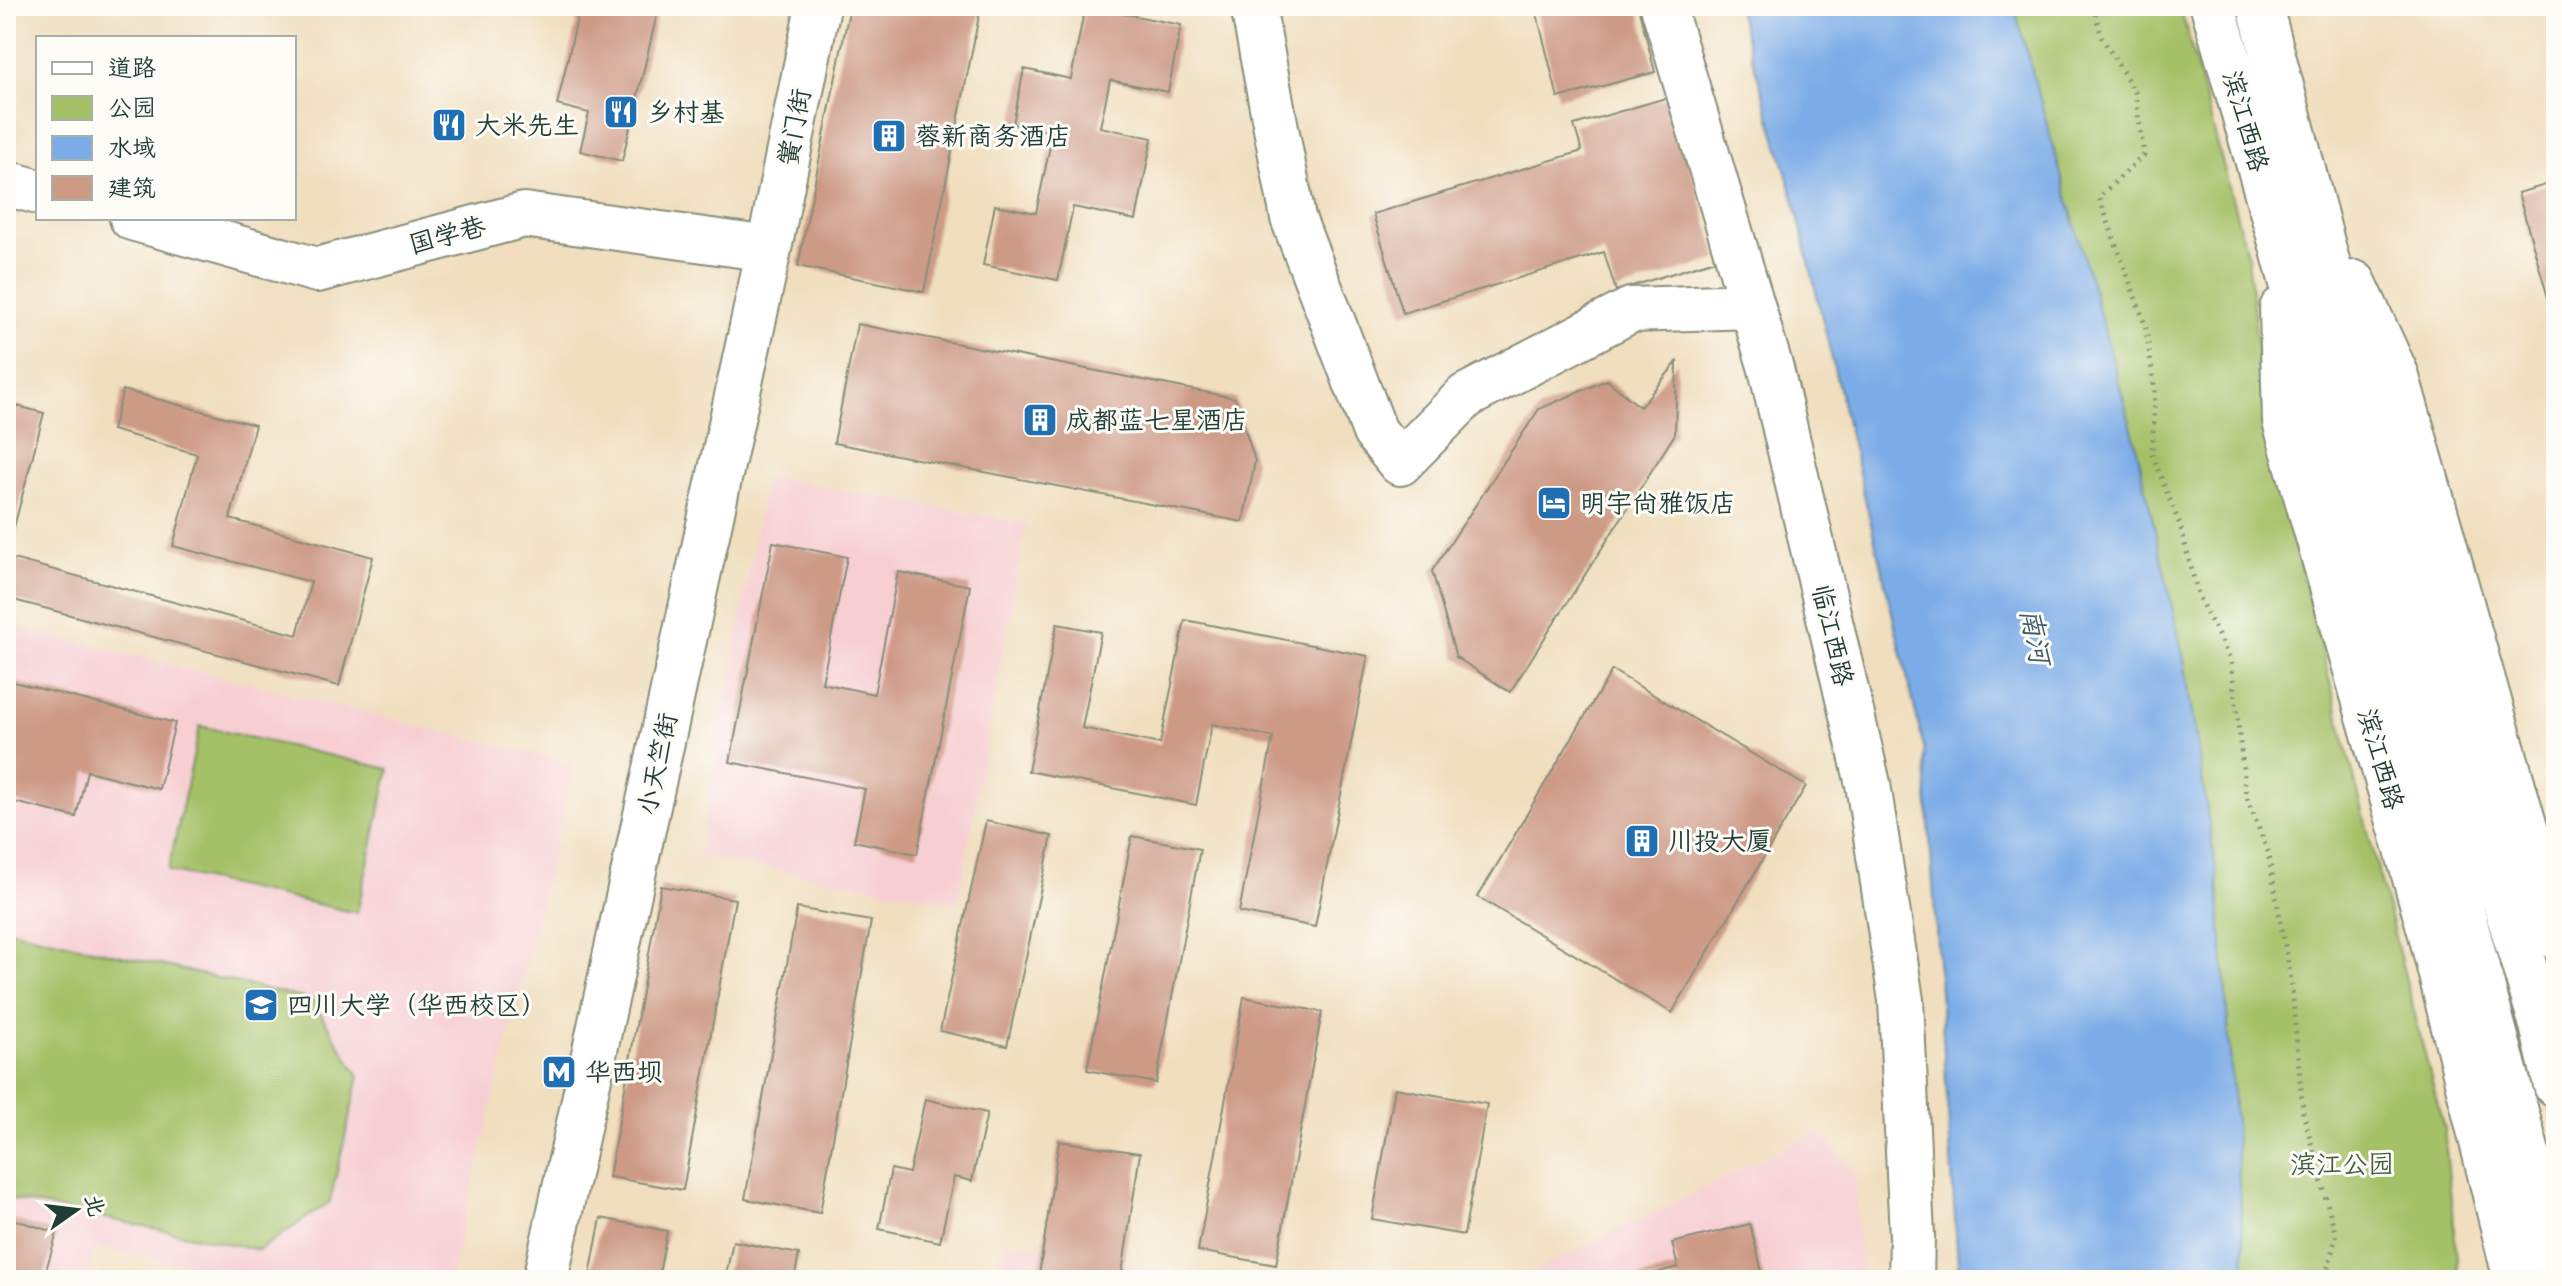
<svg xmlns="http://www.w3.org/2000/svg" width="2562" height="1286" font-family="Mali,'LXGW WenKai TC',sans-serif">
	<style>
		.built { fill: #f7cfd3 }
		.green { fill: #a5c168; stroke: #627f4e; stroke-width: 2 }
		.water { fill: #7cace7; stroke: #4e748e; stroke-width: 2 }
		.building { fill: #cd9a86 }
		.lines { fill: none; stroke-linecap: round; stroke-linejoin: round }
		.minor-casing { stroke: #888e79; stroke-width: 48 }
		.major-casing { stroke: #888e79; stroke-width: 48 }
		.path { stroke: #888e79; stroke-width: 5; stroke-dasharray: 2 6; stroke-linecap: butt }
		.minor { stroke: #fff; stroke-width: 44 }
		.major { stroke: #fff; stroke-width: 44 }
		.labels { text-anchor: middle; stroke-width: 6; stroke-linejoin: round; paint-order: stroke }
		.poi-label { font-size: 26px; fill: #1f3d34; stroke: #fdfcf7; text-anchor: start }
		.street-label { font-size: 26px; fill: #1f3d34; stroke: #fdfcf7 }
		.park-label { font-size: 26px; fill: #405e41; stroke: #fdfcf7 }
		.water-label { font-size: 28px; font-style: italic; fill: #3b5e6a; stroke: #fdfcf7 }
	</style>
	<rect width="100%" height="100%" fill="#fdfcf7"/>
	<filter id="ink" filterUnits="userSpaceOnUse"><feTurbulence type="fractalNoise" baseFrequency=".0125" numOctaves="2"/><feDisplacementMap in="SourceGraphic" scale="16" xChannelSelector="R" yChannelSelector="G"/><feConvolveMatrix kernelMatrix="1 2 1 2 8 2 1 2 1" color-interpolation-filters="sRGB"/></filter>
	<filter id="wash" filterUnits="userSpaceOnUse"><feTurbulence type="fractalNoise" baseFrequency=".006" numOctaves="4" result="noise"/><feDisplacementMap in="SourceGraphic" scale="32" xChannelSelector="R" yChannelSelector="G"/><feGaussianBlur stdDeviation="1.8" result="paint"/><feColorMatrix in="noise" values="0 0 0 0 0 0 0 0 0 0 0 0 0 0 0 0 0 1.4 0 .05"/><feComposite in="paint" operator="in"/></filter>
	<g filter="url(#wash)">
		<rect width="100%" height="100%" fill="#f0debe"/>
		<path class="built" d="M766,476L1026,523L958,903L698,856Z
			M6,624L574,764L450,1280H254L95,1247L84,1280H6Z
			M1819,1131L1855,1173L1861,1280H1517Z
			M1004,1242L1211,1280H997Z"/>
		<path class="green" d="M2014,6H2180L2248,257L2267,436L2444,1129L2459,1280H2246L2218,883L2184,660L2135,441Z
			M200,726L389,769L357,913L168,871Z
			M6,929L312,1000L359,1076L330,1202L259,1250L6,1198Z"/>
		<path class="water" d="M1737,6H2014L2135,441L2184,660L2218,883L2246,1280H1959L1924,748L1795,203Z"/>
		<g id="blocks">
			<path class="building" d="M580,6H659L622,161L580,151L589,113L557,105Z
				M850,6H981L924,292L798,266Z
				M1085,6L1181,25L1168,92L1110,80L1100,127L1152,138L1136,220L1073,207L1058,280L983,265L995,205L1036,213L1053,132L1013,124L1024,69L1071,79Z
				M1535,6H1638L1655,72L1558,98Z
				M1669,97L1718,259L1616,291L1604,252L1403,313L1373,214L1582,151L1574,125Z
				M2556,182V322H2555L2518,193Z
				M857,324L1235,398L1255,461L1243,522L834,443Z
				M1677,362L1675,434L1510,692L1456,657L1432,571L1539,409L1607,380L1640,407Z
				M123,390L255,425L230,519L373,557L339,686L6,598V557L297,635L311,582L173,546L197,454L112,430Z
				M6,403L44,413L7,554L6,553Z
				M773,542L847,557L822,683L874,694L898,572L970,586L917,854L854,841L865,789L730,762Z
				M1185,620L1368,656L1315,927L1239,912L1273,737L1212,724L1196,805L1028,771L1057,624L1101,632L1082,728L1160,744Z
				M1612,670L1806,786L1672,1013L1478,897Z
				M6,680L175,723L159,789L87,771L76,817L6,800Z
				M986,821L1052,836L1007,1046L940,1031Z
				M1132,836L1200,849L1156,1083L1087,1070Z
				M661,886L735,899L683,1190L609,1177Z
				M797,908L871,921L820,1213L745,1199Z
				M1244,997L1322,1012L1276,1265L1198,1251Z
				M1395,1088L1487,1104L1464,1235L1372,1219Z
				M925,1099L987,1113L972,1181L954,1177L940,1242L879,1229L891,1169L909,1173Z
				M1059,1141L1140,1153L1121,1280H1072L1039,1275Z
				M6,1217L57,1233L43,1280H6Z
				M601,1218L667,1231L658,1280H589Z
				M1750,1224L1764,1280H1629L1678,1267L1672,1243Z
				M733,1241L799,1254L794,1280H725Z"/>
		</g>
	</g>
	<g filter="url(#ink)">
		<use href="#blocks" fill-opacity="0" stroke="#888e79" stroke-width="2"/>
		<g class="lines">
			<g class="minor-casing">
				<path id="minor" d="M1253,6L1293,218L1375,432L1400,463L1466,396L1631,310L1752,306
					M1663,6L1771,369L1868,784L1901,1000L1912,1237L1911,1280
					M6,183L38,192
					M132,218L317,270L524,215L769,249
					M545,1280L769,249L818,6"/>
			</g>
			<g class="major-casing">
				<path id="major" d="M2213,6L2279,235L2556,1260
					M2260,6L2429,650L2542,1025L2556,1085
					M2354,283L2396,374L2556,937
					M2282,309L2285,421L2431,934L2516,1280"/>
			</g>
			<path class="path" d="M2093,6L2102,38L2135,92L2144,155L2099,197L2145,324L2155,390L2152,455L2180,525L2199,598L2231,661L2246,795L2268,852L2291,979L2303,1112L2336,1236L2325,1280"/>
			<use href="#minor" class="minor"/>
			<use href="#major" class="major"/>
		</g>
	</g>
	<defs>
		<g id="restaurant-square" transform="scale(1.8)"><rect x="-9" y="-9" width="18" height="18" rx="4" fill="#1f6fb2" stroke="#fdfcf7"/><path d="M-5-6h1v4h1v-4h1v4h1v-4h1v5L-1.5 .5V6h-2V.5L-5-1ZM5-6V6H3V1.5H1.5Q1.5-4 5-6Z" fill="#fff"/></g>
		<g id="building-square" transform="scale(1.8)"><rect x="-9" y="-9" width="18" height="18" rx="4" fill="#1f6fb2" stroke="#fdfcf7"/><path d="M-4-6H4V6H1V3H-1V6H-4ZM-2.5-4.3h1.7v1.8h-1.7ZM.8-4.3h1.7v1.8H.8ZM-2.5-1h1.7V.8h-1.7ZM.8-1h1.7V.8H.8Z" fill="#fff"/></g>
		<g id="hotel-square" transform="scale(1.8)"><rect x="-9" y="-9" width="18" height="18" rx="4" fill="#1f6fb2" stroke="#fdfcf7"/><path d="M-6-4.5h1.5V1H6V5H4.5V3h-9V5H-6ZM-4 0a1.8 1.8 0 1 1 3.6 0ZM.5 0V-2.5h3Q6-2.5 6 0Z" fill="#fff"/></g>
		<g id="university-square" transform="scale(1.8)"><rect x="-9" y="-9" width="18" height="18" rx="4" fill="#1f6fb2" stroke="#fdfcf7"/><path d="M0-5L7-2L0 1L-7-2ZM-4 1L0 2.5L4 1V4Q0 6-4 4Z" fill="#fff"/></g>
		<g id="metro-square" transform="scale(1.8)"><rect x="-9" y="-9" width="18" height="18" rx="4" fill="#1f6fb2" stroke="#fdfcf7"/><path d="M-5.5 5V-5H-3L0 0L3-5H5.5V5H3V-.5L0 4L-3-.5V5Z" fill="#fff"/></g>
	</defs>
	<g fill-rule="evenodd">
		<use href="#restaurant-square" x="621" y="112"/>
		<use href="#restaurant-square" x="449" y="125"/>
		<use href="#building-square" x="889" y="136"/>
		<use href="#building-square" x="1040" y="420"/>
		<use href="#hotel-square" x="1554" y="503"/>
		<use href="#building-square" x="1642" y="841"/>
		<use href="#university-square" x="261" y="1005"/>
		<use href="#metro-square" x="559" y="1072"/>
	</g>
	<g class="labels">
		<g class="poi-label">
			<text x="647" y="121">乡村基</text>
			<text x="475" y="134">大米先生</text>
			<text x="915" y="145">蓉新商务酒店</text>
			<text x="1066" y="429">成都蓝七星酒店</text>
			<text x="1580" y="512">明宇尚雅饭店</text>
			<text x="1668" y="850">川投大厦</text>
			<text x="287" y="1014">四川大学（华西校区）</text>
			<text x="585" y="1081">华西坝</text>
		</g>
		<g class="street-label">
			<text transform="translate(2246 121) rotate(74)" y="9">滨江西路</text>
			<text transform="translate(794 127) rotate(-79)" y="9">黉门街</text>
			<text transform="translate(447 235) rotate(-15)" y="9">国学巷</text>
			<text transform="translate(1833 635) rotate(77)" y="9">临江西路</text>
			<text transform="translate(2381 759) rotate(74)" y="9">滨江西路</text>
			<text transform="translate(657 764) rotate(-78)" y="9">小天竺街</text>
		</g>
		<g class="park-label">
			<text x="2342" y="1173">滨江公园</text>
		</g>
		<g class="water-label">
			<text transform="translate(2036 636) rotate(79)" y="10">南河</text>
		</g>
	</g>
	<rect width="2562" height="1286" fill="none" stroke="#fdfcf7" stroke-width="32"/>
	<rect x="36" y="36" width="260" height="184" fill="#fdfcf7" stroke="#a4b0a9" stroke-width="2"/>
	<rect x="52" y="62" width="40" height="12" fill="#ffffff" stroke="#a4b0a9" stroke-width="2"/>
	<text x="108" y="76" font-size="24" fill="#1f3d34">道路</text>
	<rect x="52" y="96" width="40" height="24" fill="#a5c168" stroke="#a4b0a9" stroke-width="2"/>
	<text x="108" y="116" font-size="24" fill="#1f3d34">公园</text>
	<rect x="52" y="136" width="40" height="24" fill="#7cace7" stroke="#a4b0a9" stroke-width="2"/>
	<text x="108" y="156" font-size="24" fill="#1f3d34">水域</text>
	<rect x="52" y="176" width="40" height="24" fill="#cd9a86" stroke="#a4b0a9" stroke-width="2"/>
	<text x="108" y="196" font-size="24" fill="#1f3d34">建筑</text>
	<g transform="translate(76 1210) rotate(76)" stroke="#fdfcf7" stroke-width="6" paint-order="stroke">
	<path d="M0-6L14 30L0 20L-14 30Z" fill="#1f3d34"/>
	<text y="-12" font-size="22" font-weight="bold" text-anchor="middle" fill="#1f3d34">北</text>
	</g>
</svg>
